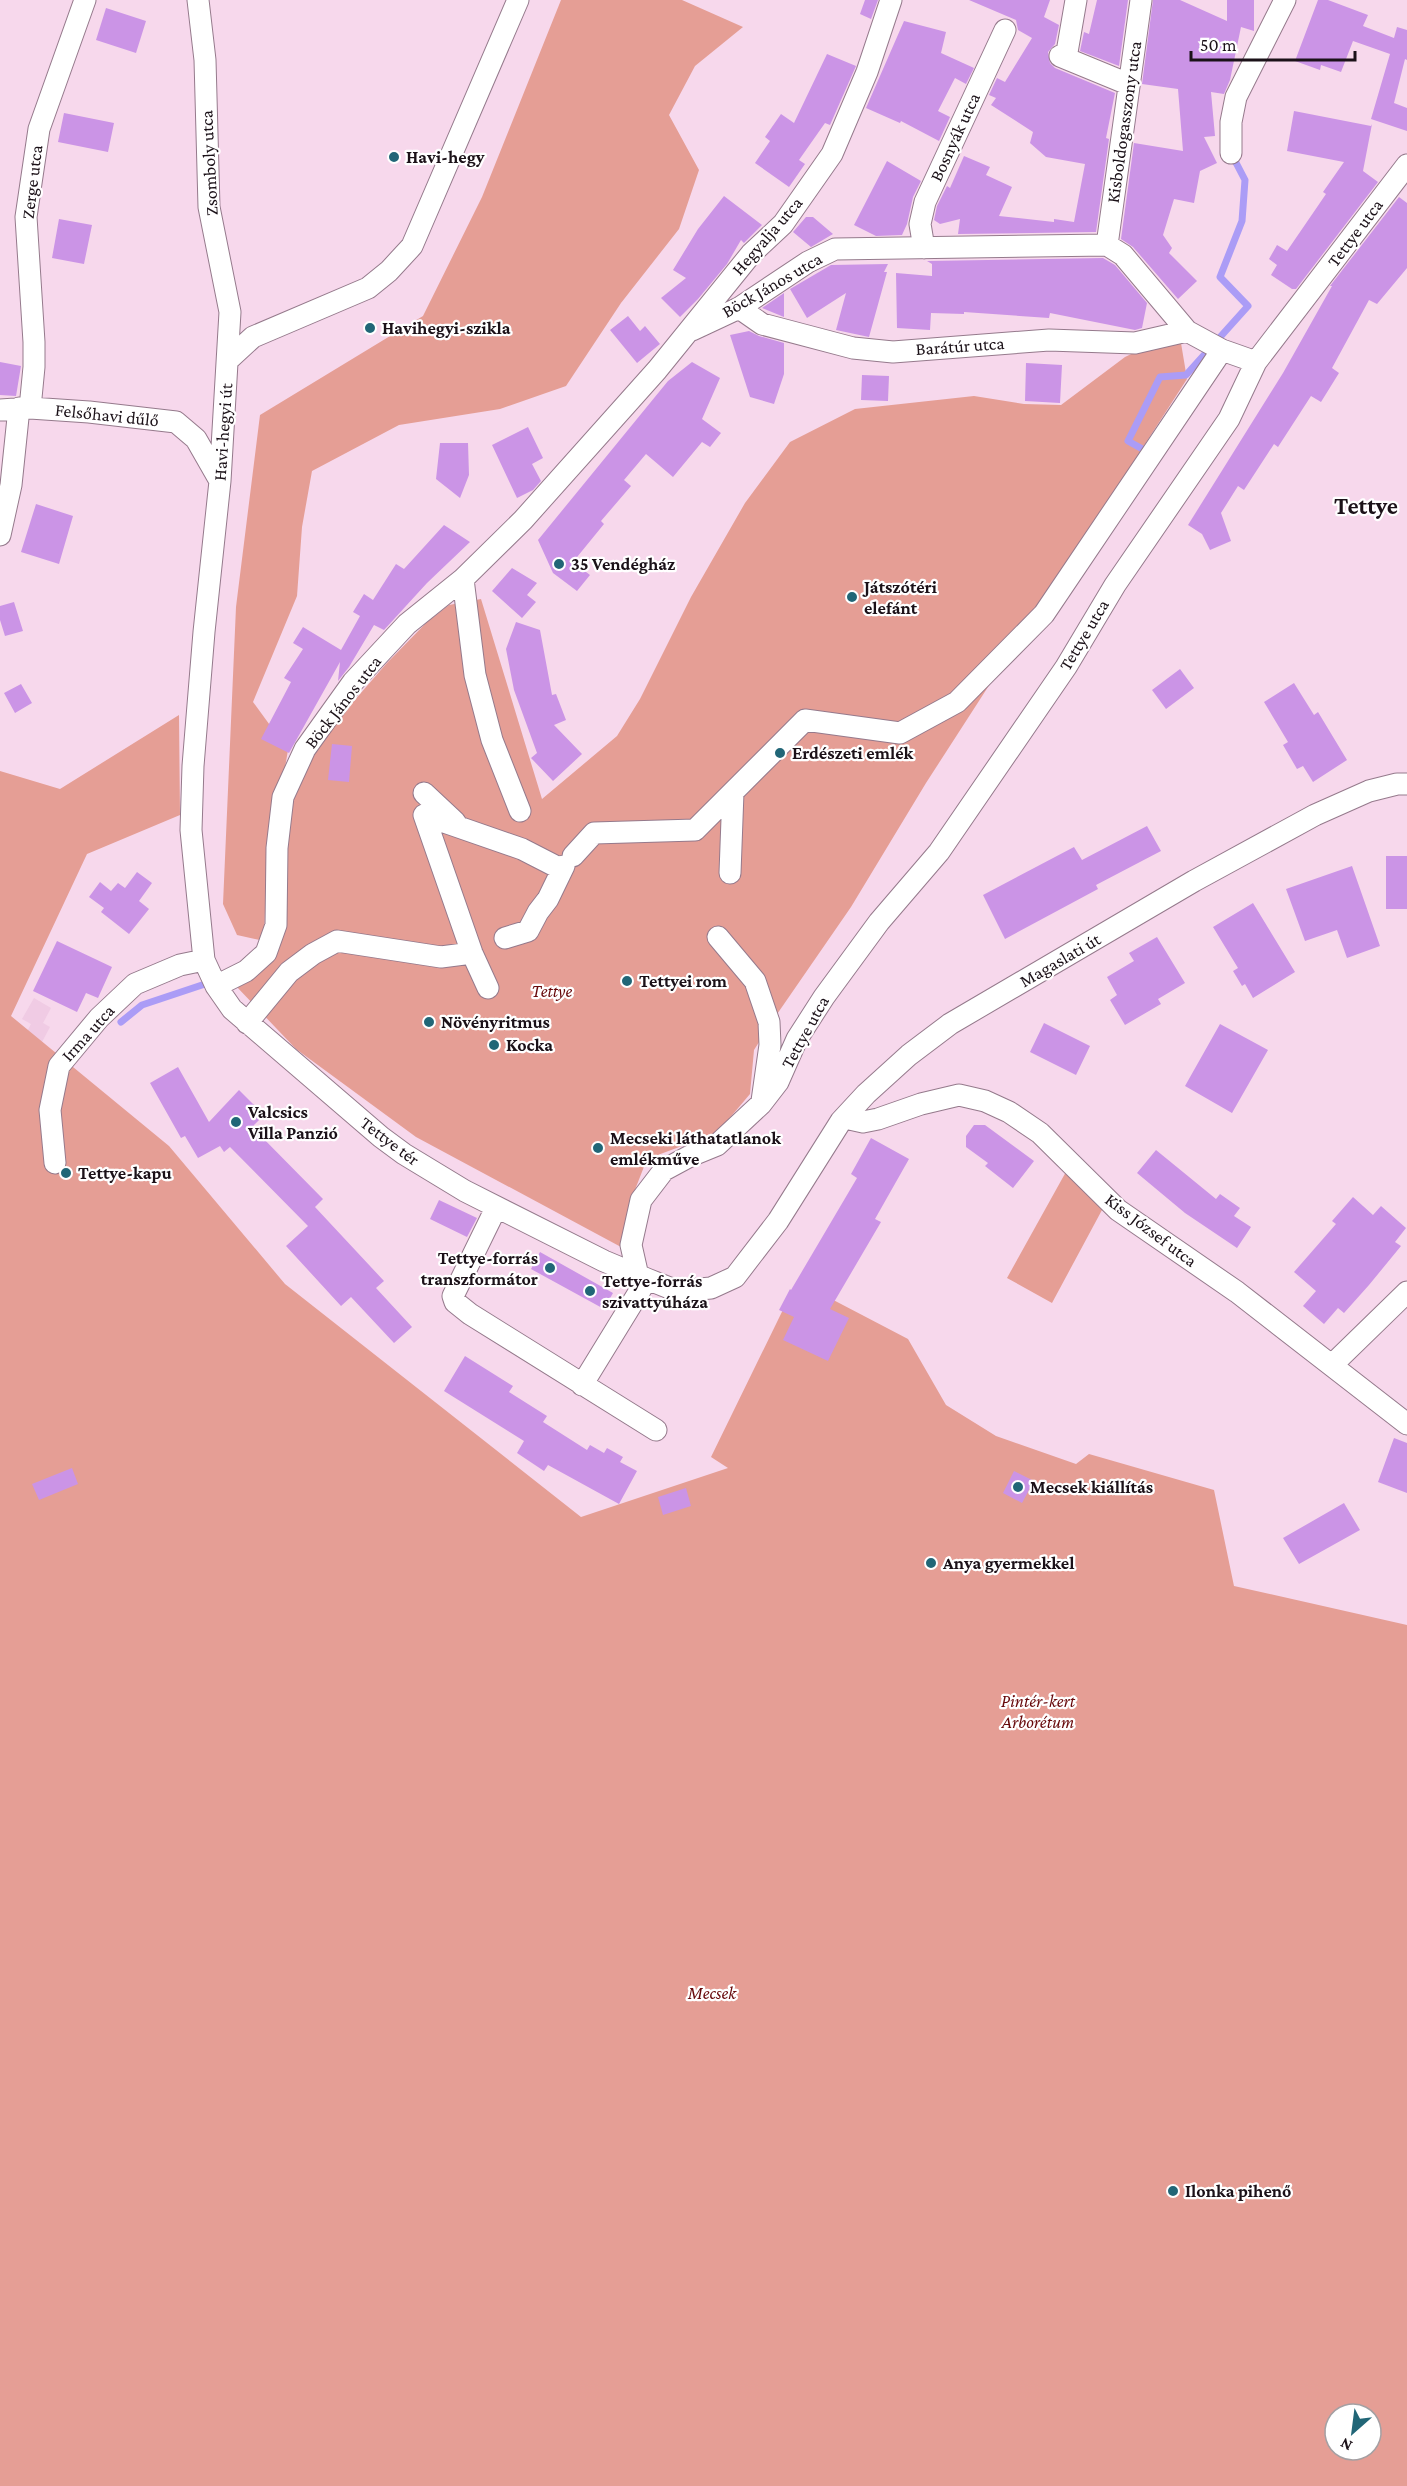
<svg xmlns="http://www.w3.org/2000/svg" width="1407" height="2486" font-family="'Crimson Pro',serif">
	<style>
		.built { fill: #f0cbe4 }
		.green { fill: #e59e95; fill-rule: evenodd }
		.lines { fill: none; stroke-linecap: round; stroke-linejoin: round }
		.stream { stroke: #ab9cf6; stroke-width: 7 }
		.building { fill: #cb94e6 }
		.minor-casing { stroke: #957a8c; stroke-width: 23 }
		.minor { stroke: #fff; stroke-width: 21 }
		.poi-dot { fill: #216677; stroke: #fff; stroke-width: 2 }
		.labels { text-anchor: middle; stroke-width: 4.5; stroke-linejoin: round; paint-order: stroke }
		.street-label { font-size: 18px; fill: #1b1118; stroke: #fff }
		.poi-label { font-size: 18px; font-weight: bold; fill: #1b1118; stroke: #fff; text-anchor: start }
		.park-label { font-size: 18px; font-style: italic; fill: #67080a; stroke: #fff }
		.district-label { font-size: 24px; font-weight: bold; fill: #1b1118; stroke: #fff }
	</style>
	<rect width="100%" height="100%" fill="#f7d8ec"/>
	<path class="built" d="M34,998L51,1008L43,1023L50,1027L35,1055L19,1047L31,1024L22,1019Z"/>
	<path class="green" d="M561,0H682L743,27L695,66L669,115L699,170L679,229L621,303L566,386L500,409L399,425L312,471L302,527L297,596L253,702L288,750L266,879L264,941L237,935L223,904L236,607L260,415L423,316L482,197Z
		M1179,331L1187,379L926,783L851,907L773,1020L754,1050L750,1094L717,1133L647,1159L631,1200L621,1247L416,1137L296,1049L235,985L281,942L290,806L309,760L334,724L386,664L427,622L449,605L481,599L542,799L617,736L640,699L691,597L745,503L790,442L855,409L974,396L1024,404L1061,405L1125,357Z
		M179,715L180,815L87,854L11,1016L169,1146L285,1284L581,1517L728,1468L711,1457L797,1281L908,1339L946,1405L996,1436L1076,1464L1089,1454L1214,1490L1234,1586L1407,1625V2486H0V771L60,789ZM1335,2414H1371V2450H1335Z
		M1067,1170L1102,1210L1052,1303L1007,1278Z"/>
	<g class="lines">
		<path class="stream" d="M1146,451L1128,441L1160,377L1186,375L1248,306L1220,277L1242,221L1245,180L1232,155
			M121,1022L142,1005L211,982"/>
	</g>
	<path class="building" d="M865,0H878L871,19L860,14Z
		M969,0H1050L1044,17L1059,25L1055,44L1048,52L1050,63L1055,68L1115,93L1106,138L1109,139L1096,232L958,234L960,219L940,224L934,220L937,206L947,186L950,188L964,156L990,167L986,175L1012,187L999,216L1054,222V219L1074,222L1085,164L1046,157L1030,143L1033,132L991,105L996,98L989,95L997,78L1005,82L1032,38L1018,30L1016,20Z
		M1097,0H1128L1119,66L1080,51L1084,32L1089,34Z
		M1153,0H1180L1227,21V0H1254V31L1241,27L1230,80L1224,94L1211,92L1215,136L1204,137L1217,163L1200,171L1194,203L1174,199L1163,235L1172,248L1169,253L1197,281L1178,299L1133,247L1121,239L1134,143L1183,151L1178,89L1142,84Z
		M1318,0H1328L1368,15L1363,26L1394,38L1397,27L1407,30V60L1405,59L1394,103L1407,108V131L1371,119L1390,54L1353,41L1341,72L1321,65L1320,70L1295,61Z
		M106,8L146,21L136,53L96,40Z
		M904,21L946,32L941,53L974,68L966,84L955,78L938,111L950,117L939,141L901,121L900,123L866,108Z
		M827,54L856,66L830,125L825,123L799,160L805,164L789,187L755,163L770,141L765,137L781,114L794,123Z
		M1294,111L1371,126L1372,124L1363,171L1378,182L1296,289H1292L1271,275L1277,265L1269,259L1277,245L1287,251L1326,194L1323,192L1344,162L1287,151Z
		M64,113L114,123L108,152L58,142Z
		M887,161L921,181L913,197L907,224L902,235L876,236L854,225Z
		M724,196L762,225L744,243L741,240L727,264L698,299L680,317L661,298L686,278L673,270L698,229Z
		M1399,197L1407,203V268L1377,304L1369,300L1332,368L1339,373L1321,402L1311,396L1278,447L1274,444L1244,490L1238,486L1221,513L1231,541L1210,550L1202,534L1188,525L1283,373L1332,286H1330Z
		M806,217H813L833,234L811,247L793,232Z
		M59,219L92,225L84,264L52,258Z
		M1103,258L1115,265L1147,303L1142,328L1135,330L1050,313L1049,318L964,312V314L931,313L930,330L897,328L896,273L932,276V264L927,261Z
		M888,264L884,272H887L869,337L836,330L846,293L807,318L790,289L831,265Z
		M784,293V317L762,308Z
		M628,316L640,331L645,326L660,344L637,363L610,330Z
		M749,331L759,336L784,343V374L774,404L750,397L730,335Z
		M0,362L21,366L16,396L0,395Z
		M692,362L720,378L702,419L721,433L710,447L702,442L673,477L646,454L624,480L631,486L601,521L604,524L573,562L590,575L577,591L553,573L538,540L668,381Z
		M1026,363L1062,365L1060,403L1025,401Z
		M862,375L889,376L888,401L861,400Z
		M528,427L543,458L532,464L541,481L533,490L517,498L492,445Z
		M440,443H468L469,475L460,498L436,479Z
		M36,504L73,516L59,564L21,552Z
		M444,525L470,542L427,583L384,630L374,625L349,667L338,681L340,662L289,753L261,739L291,682L284,678L303,649L293,643L303,627L341,650L360,616L353,612L364,594L373,600L396,564L404,569Z
		M512,568L537,583L527,595L536,602L522,618L492,591Z
		M14,602L23,631L5,636L0,620V606Z
		M516,622L540,630L552,695L556,694L566,720L554,725L582,754L553,781L531,758L537,753L514,690L506,649Z
		M1180,669L1194,688L1166,709L1152,690Z
		M1294,683L1314,715L1318,712L1347,760L1313,782L1303,766L1297,769L1283,745L1288,742L1264,702Z
		M21,684L32,703L15,713L4,693Z
		M332,744L352,746L349,782L328,780Z
		M1147,826L1161,851L1096,885L1098,889L1005,939L983,895L1074,847L1082,860Z
		M1386,856H1407V909H1386Z
		M1352,866L1380,946L1347,958L1337,930L1305,941L1286,889Z
		M137,872L152,883L139,901L149,909L129,934L101,912L104,908L89,897L100,882L111,891L118,883L125,888Z
		M1253,903L1295,972L1253,998L1245,984L1242,986L1233,971L1238,968L1213,927Z
		M1157,937L1185,983L1158,999L1161,1004L1125,1025L1110,1000L1117,995L1107,977L1134,961L1129,953Z
		M57,941L112,967L98,998L86,993L77,1012L33,991Z
		M1044,1023L1090,1046L1076,1075L1030,1052Z
		M1220,1024L1268,1050L1232,1113L1185,1086Z
		M178,1067L209,1122L239,1090L264,1115L252,1127L323,1199L315,1207L384,1281L376,1288L412,1327L394,1343L351,1297L341,1306L286,1246L308,1226L230,1147L224,1152L220,1146L198,1158L185,1136L181,1138L150,1083Z
		M974,1125H985L1034,1161L1013,1188L985,1166L988,1163L966,1147V1136Z
		M871,1138L909,1159L875,1219L881,1222L830,1309L849,1318L828,1361L783,1340L794,1317L779,1310L790,1289L791,1290L857,1178L851,1174Z
		M1156,1150L1216,1199L1220,1194L1240,1208L1234,1216L1251,1227L1237,1248L1185,1213L1137,1173Z
		M1353,1197L1373,1215L1381,1206L1406,1228L1395,1242L1401,1246L1369,1285L1344,1313L1338,1308L1324,1324L1303,1306L1316,1291L1294,1272L1336,1224L1332,1221Z
		M439,1200L477,1218L467,1237L430,1219Z
		M540,1252L613,1293L604,1309L531,1269Z
		M465,1356L513,1386L509,1392L547,1416L543,1422L587,1450L590,1445L604,1453L607,1448L623,1457L620,1462L637,1471L619,1504L548,1465L544,1471L517,1453L524,1441L444,1391Z
		M1394,1438L1407,1443V1493L1378,1482Z
		M72,1468L78,1484L39,1500L32,1484Z
		M1014,1471L1034,1481L1022,1503L1003,1493Z
		M686,1488L691,1506L663,1515L658,1497Z
		M1344,1503L1360,1530L1299,1564L1283,1538Z"/>
	<g class="lines">
		<g class="minor-casing">
			<path id="minor" d="M198,0L205,60L209,207L230,312L220,481L204,632L193,766L191,830L204,960L216,986L232,1009L381,1137L404,1154L465,1191L604,1261L647,1279L677,1291L711,1288L735,1277L778,1221L841,1121L866,1094L909,1055L950,1024L1194,881L1315,815L1369,791L1397,784H1407
				M1060,56L1128,84
				M1066,58L1076,0
				M1231,153V122L1236,97L1285,0
				M1107,245L1141,0
				M924,248L920,224L925,202L1005,30
				M739,308L762,324L853,348L893,352L1049,340L1135,343L1187,331
				M692,330L739,308L808,262L835,249L1107,245L1123,255L1187,331L1222,350L1256,362
				M228,360L253,337L368,288L389,271L412,246L518,0
				M30,408L34,367V342L26,217L39,129L85,0
				M0,410L30,408L89,412L176,422L196,439L220,481
				M0,535L11,485L19,408
				M463,579L475,675L492,740L520,811
				M424,793L455,822
				M573,856L594,833L695,830L805,720L900,733L957,702L1044,614L1222,350
				M730,873L733,792
				M718,937L755,981L769,1022L770,1045L762,1101
				M505,938L528,931L538,912L548,899L564,866
				M216,986L246,971L266,953L276,925L277,848L283,797L305,749L353,682L407,624L463,579L523,520L657,370L751,254L783,224L832,154L867,72L891,0
				M488,988L472,953L424,815L522,849L561,869
				M247,1023L289,972L313,954L337,941L441,957L472,953
				M845,1118L863,1122L878,1119L921,1104L959,1095L985,1101L1009,1112L1040,1133L1118,1210L1237,1292L1407,1424
				M55,1163L50,1110L59,1066L99,1018L135,984L180,965L204,960
				M496,1208L453,1296L455,1302L470,1314L656,1430
				M638,1276L631,1245L641,1200L664,1170L690,1156L717,1145L761,1104L778,1082L797,1039L824,997L879,922L939,852L1066,667L1115,585L1229,419L1256,362L1407,165
				M1332,1365L1407,1292
				M582,1385L647,1279"/>
		</g>
		<use href="#minor" class="minor"/>
	</g>
	<g class="poi-dot">
		<circle cx="394" cy="157" r="6"/>
		<circle cx="370" cy="328" r="6"/>
		<circle cx="559" cy="564" r="6"/>
		<circle cx="852" cy="597" r="6"/>
		<circle cx="780" cy="753" r="6"/>
		<circle cx="627" cy="981" r="6"/>
		<circle cx="429" cy="1022" r="6"/>
		<circle cx="494" cy="1045" r="6"/>
		<circle cx="236" cy="1122" r="6"/>
		<circle cx="598" cy="1148" r="6"/>
		<circle cx="66" cy="1173" r="6"/>
		<circle cx="550" cy="1268" r="6"/>
		<circle cx="590" cy="1291" r="6"/>
		<circle cx="1018" cy="1487" r="6"/>
		<circle cx="931" cy="1563" r="6"/>
		<circle cx="1173" cy="2191" r="6"/>
	</g>
	<g class="labels">
		<g class="street-label">
			<text transform="translate(1124 122) rotate(-82)" y="6">Kisboldogasszony utca</text>
			<text transform="translate(955 137) rotate(-65)" y="6">Bosnyák utca</text>
			<text transform="translate(209 163) rotate(-93)" y="6">Zsomboly utca</text>
			<text transform="translate(32 182) rotate(-83)" y="6">Zerge utca</text>
			<text transform="translate(1355 233) rotate(-53)" y="6">Tettye utca</text>
			<text transform="translate(767 236) rotate(-49)" y="6">Hegyalja utca</text>
			<text transform="translate(772 285) rotate(-30)" y="6">Böck János utca</text>
			<text transform="translate(960 346) rotate(-4)" y="6">Barátúr utca</text>
			<text transform="translate(107 415) rotate(6)" y="6">Felsőhavi dűlő</text>
			<text transform="translate(223 432) rotate(-86)" y="6">Havi-hegyi út</text>
			<text transform="translate(1084 635) rotate(-59)" y="6">Tettye utca</text>
			<text transform="translate(343 702) rotate(-52)" y="6">Böck János utca</text>
			<text transform="translate(1060 960) rotate(-30)" y="6">Magaslati út</text>
			<text transform="translate(805 1032) rotate(-61)" y="6">Tettye utca</text>
			<text transform="translate(88 1033) rotate(-48)" y="6">Irma utca</text>
			<text transform="translate(390 1141) rotate(37)" y="6">Tettye tér</text>
			<text transform="translate(1151 1230) rotate(37)" y="6">Kiss József utca</text>
		</g>
		<g class="poi-label">
			<text x="406" y="163">Havi-hegy</text>
			<text x="382" y="334">Havihegyi-szikla</text>
			<text x="571" y="570">35 Vendégház</text>
			<text x="864" y="593">Játszótéri<tspan x="864" dy="21">elefánt</tspan></text>
			<text x="792" y="759">Erdészeti emlék</text>
			<text x="639" y="987">Tettyei rom</text>
			<text x="441" y="1028">Növényritmus</text>
			<text x="506" y="1051">Kocka</text>
			<text x="248" y="1118">Valcsics<tspan x="248" dy="21">Villa Panzió</tspan></text>
			<text x="610" y="1144">Mecseki láthatatlanok<tspan x="610" dy="21">emlékműve</tspan></text>
			<text x="78" y="1179">Tettye-kapu</text>
			<text x="538" y="1264" text-anchor="end">Tettye-forrás<tspan x="538" dy="21">transzformátor</tspan></text>
			<text x="602" y="1287">Tettye-forrás<tspan x="602" dy="21">szivattyúháza</tspan></text>
			<text x="1030" y="1493">Mecsek kiállítás</text>
			<text x="943" y="1569">Anya gyermekkel</text>
			<text x="1185" y="2197">Ilonka pihenő</text>
		</g>
		<g class="park-label">
			<text x="552" y="997">Tettye</text>
			<text x="1038" y="1707">Pintér-kert<tspan x="1038" dy="21">Arborétum</tspan></text>
			<text x="712" y="1999">Mecsek</text>
		</g>
		<g class="district-label">
			<text x="1366" y="514">Tettye</text>
		</g>
	</g>
	<g transform="translate(1353 2432) rotate(208)"><circle r="28" fill="#ffffff" stroke="#a4a0a3" stroke-width="1.5"/>
	<path d="M0-4.5L10 22L0 15L-10 22Z" fill="#216677"/>
	<text y="-9" font-size="16" font-weight="bold" text-anchor="middle" fill="#1b1118">N</text>
	</g>
	<path d="M1191 51v9h164v-9" fill="none" stroke="#1b1118" stroke-width="3"/>
	<text x="1200" y="51" font-size="18" fill="#1b1118" stroke="#ffffff" stroke-width="4.5" paint-order="stroke">50 m</text>
</svg>
